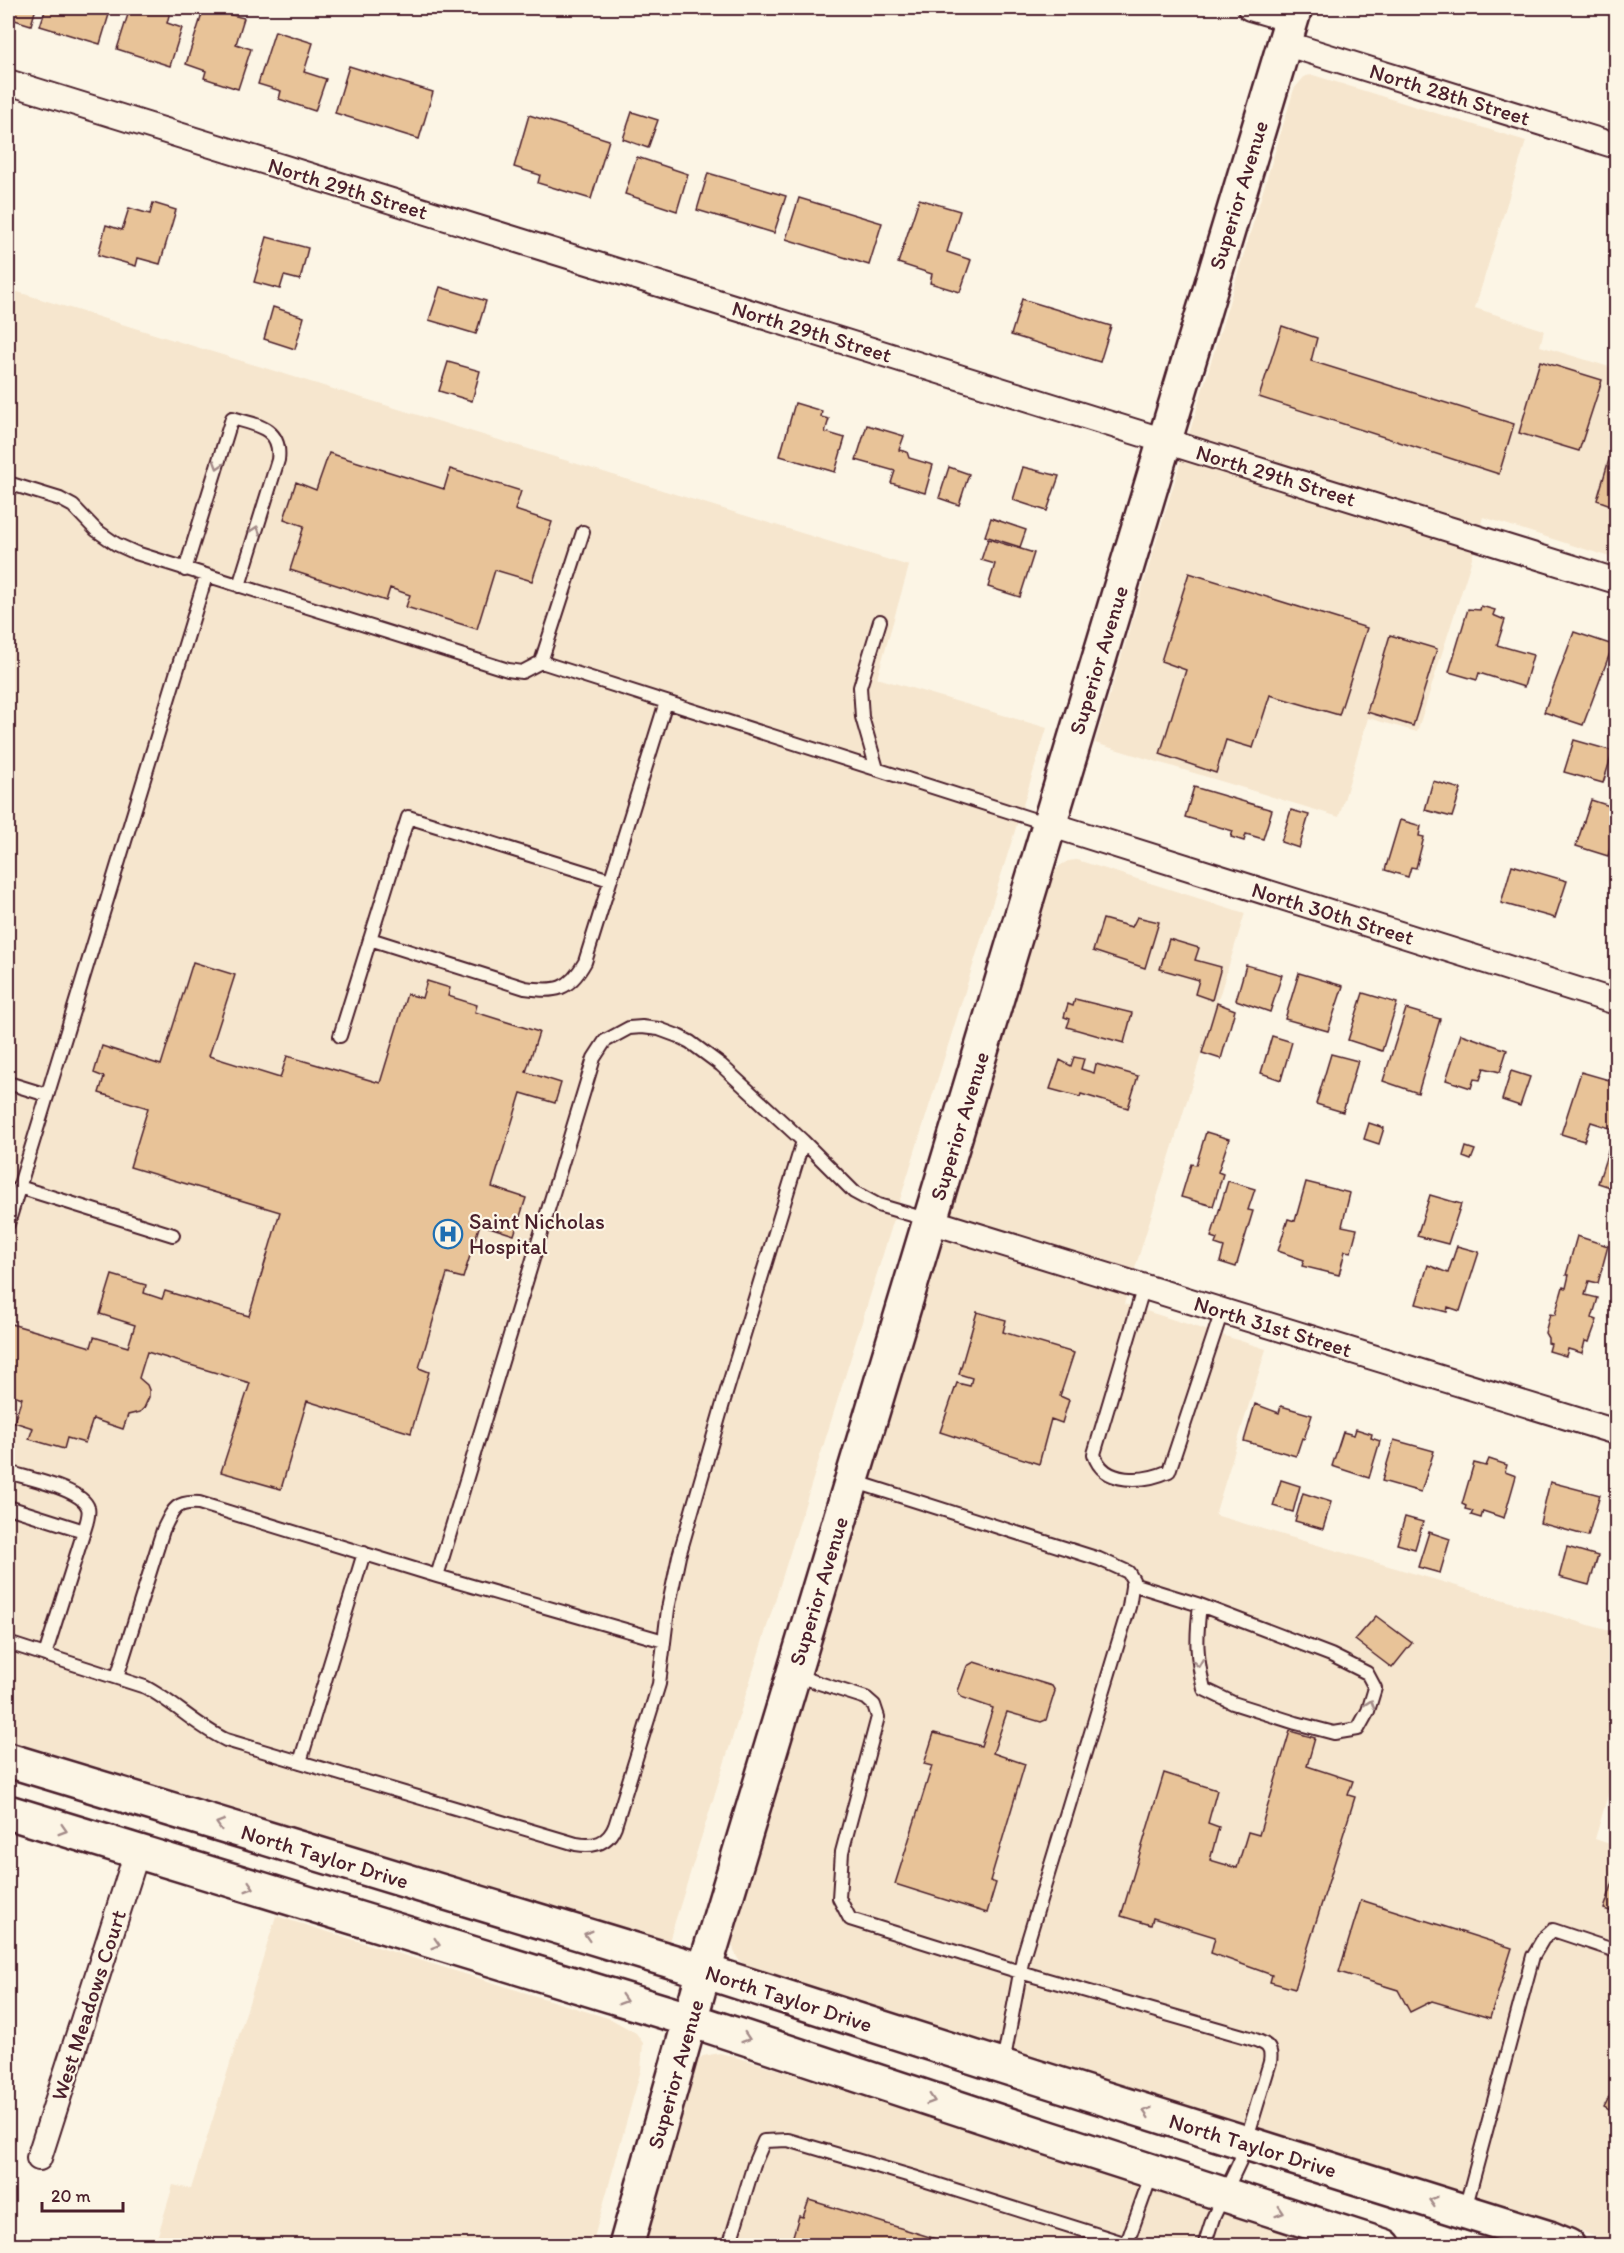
<svg xmlns="http://www.w3.org/2000/svg" width="1624" height="2253" font-family="Itim,sans-serif">
	<style>
		.built { fill: #f6e6ce }
		.building { fill: #e8c398; stroke: #4a1f2b; stroke-width: 1.5 }
		.lines { fill: none; stroke-linecap: round; stroke-linejoin: round }
		.lane-casing { stroke: #4a1f2b; stroke-width: 16 }
		.street-casing { stroke: #4a1f2b; stroke-width: 28 }
		.secondary-casing { stroke: #4a1f2b; stroke-width: 38 }
		.lane { stroke: #fcf5e5; stroke-width: 12 }
		.street { stroke: #fcf5e5; stroke-width: 24 }
		.secondary { stroke: #fcf5e5; stroke-width: 33 }
		.oneway { stroke: #a38a88 }
		.labels { text-anchor: middle; stroke-width: 4.5; stroke-linejoin: round; paint-order: stroke }
		.street-label { font-size: 22px; fill: #4a1f2b; stroke: #fcf5e5 }
		.poi-label { font-size: 22px; fill: #4a1f2b; stroke: #fcf5e5; text-anchor: start }
	</style>
	<rect width="100%" height="100%" fill="#fcf5e5"/>
	<filter id="ink" filterUnits="userSpaceOnUse"><feTurbulence type="fractalNoise" baseFrequency=".0167" numOctaves="2"/><feDisplacementMap in="SourceGraphic" scale="12" xChannelSelector="R" yChannelSelector="G"/><feConvolveMatrix kernelMatrix="1 2 1 2 8 2 1 2 1" color-interpolation-filters="sRGB"/></filter>
	<g filter="url(#ink)">
		<path class="built" d="M1313,75L1526,141L1475,308L1544,330L1540,346L1616,369V559L1483,517L1470,565L1417,732L1368,718L1339,817L1095,743L1294,89L1305,76Z
			M8,289L909,566L877,678L1047,728L669,1941L8,1740Z
			M1077,860L1245,913L1124,1304L1266,1349L1215,1515L1616,1633V1768L1595,1839L1616,1846V2244L1527,2212L756,1972L747,1967L738,1959L734,1951L732,1942L736,1928L1050,884L1055,870L1061,865L1068,861Z
			M276,1916L611,2019L636,2033L643,2043L641,2070L592,2245H155L173,2185L191,2189Z
			M720,2053L754,2062L1344,2245L642,2246L691,2072L695,2063L703,2056Z"/>
		<path class="building" d="M8,8H36L31,25L8,18Z
			M46,8H111L100,44L40,26Z
			M130,8H171L167,23L182,28L170,66L117,49Z
			M204,8L244,18L236,44L251,49L238,89L204,78L206,71L186,64Z
			M275,31L313,43L304,72L326,79L315,111L279,99L281,91L258,84Z
			M349,66L433,92L419,139L335,113Z
			M632,112L658,120L648,148L623,139Z
			M529,115L609,140L591,199L538,183L540,175L514,167Z
			M637,157L688,174L677,211L625,194Z
			M708,173L786,196L774,233L697,210Z
			M799,198L882,223L869,265L786,239Z
			M919,199L960,211L947,252L971,260L960,292L930,283L932,274L898,263Z
			M153,203L176,210L160,264L138,258L136,266L98,255L106,225L122,230L129,208L150,214Z
			M267,237L308,248L300,280L284,276L280,289L254,282Z
			M440,287L486,301L476,334L429,320Z
			M1022,299L1111,326L1100,362L1011,335Z
			M273,307L304,317L295,349L264,339Z
			M1282,326L1317,338L1311,361L1514,424L1499,474L1259,397Z
			M1540,361L1602,380L1579,451L1519,433Z
			M448,362L480,371L472,401L439,391Z
			M795,403L822,411L821,417L829,419L825,432L845,438L835,472L780,456Z
			M867,425L904,436L899,450L907,452L909,458L933,465L925,493L891,483L895,471L856,460Z
			M1616,436V507L1597,500Z
			M329,453L444,489L450,469L521,491L515,510L552,522L532,581L495,570L477,629L406,607L410,595L390,588L386,601L290,570L304,526L284,519L296,482L316,490Z
			M949,467L969,474L959,505L939,498Z
			M1023,467L1059,476L1047,511L1013,500Z
			M991,518L1026,530L1020,547L985,536Z
			M988,539L1034,553L1020,597L988,587L995,564L981,560Z
			M1189,573L1367,628L1339,715L1270,695L1253,748L1226,740L1216,773L1160,754L1186,670L1161,661Z
			M1481,606L1495,610L1493,615L1505,620L1497,645L1533,655L1524,687L1479,673L1477,680L1449,672L1468,609L1480,610Z
			M1574,632L1613,645L1583,725L1544,712Z
			M1390,635L1437,649L1413,726L1367,712Z
			M1574,740L1613,751L1603,783L1564,772Z
			M1433,781L1461,789L1452,817L1425,810Z
			M1194,787L1272,810L1263,839L1246,834L1244,841L1231,837L1233,831L1185,817Z
			M1591,800L1616,808V830L1608,856L1576,846Z
			M1291,810L1309,815L1299,848L1281,842Z
			M1400,820L1421,826L1419,836L1424,837L1416,868L1411,867L1408,877L1385,870Z
			M1512,865L1567,881L1555,918L1501,903Z
			M1137,917L1159,922L1145,968L1093,951L1103,919L1132,927Z
			M1169,939L1199,948L1195,960L1221,967L1212,1000L1195,994L1199,980L1160,969Z
			M193,962L235,975L209,1056L280,1078L287,1056L380,1083L407,994L422,998L427,981L450,988L448,996L477,1005L475,1012L539,1032L526,1072L561,1083L555,1103L521,1093L492,1187L526,1198L514,1235L480,1224L463,1278L447,1274L419,1368L429,1372L411,1433L307,1401L281,1489L221,1472L250,1383L147,1352L139,1378L147,1385L149,1390V1397L144,1408L140,1412L128,1415L123,1429L93,1419L85,1443L67,1438L64,1449L29,1439L33,1428L14,1422L22,1398L8,1393V1333L11,1324L91,1347L94,1337L128,1347L135,1325L100,1314L112,1275L146,1285L144,1293L162,1299L165,1291L249,1316L280,1212L130,1167L148,1108L99,1093L104,1077L94,1073L102,1046L161,1065Z
			M1246,965L1282,975L1270,1012L1236,1000Z
			M1299,973L1343,986L1328,1031L1285,1019Z
			M1363,993L1397,1003L1382,1051L1348,1040Z
			M1075,999L1132,1013L1124,1043L1067,1027L1070,1019L1064,1017L1068,1004L1073,1006Z
			M1217,1003L1235,1010L1221,1059L1202,1053Z
			M1406,1009L1440,1019L1418,1093L1383,1081Z
			M1461,1034L1507,1050L1500,1072L1484,1068L1480,1080L1474,1079L1471,1088L1446,1080Z
			M1272,1036L1292,1042L1281,1080L1261,1073Z
			M1331,1054L1358,1061L1343,1112L1316,1104Z
			M1074,1057L1084,1059L1081,1069L1094,1073L1096,1064L1138,1076L1128,1108L1081,1094L1080,1097L1050,1089L1060,1060L1071,1066Z
			M1511,1071L1530,1077L1520,1106L1502,1100Z
			M1581,1072L1616,1082V1130L1591,1122L1584,1141L1561,1134Z
			M1369,1123L1384,1128L1379,1144L1364,1139Z
			M1206,1132L1229,1139L1218,1172L1223,1174L1213,1206L1181,1197L1191,1164L1196,1165Z
			M1613,1136L1616,1137V1189L1598,1183Z
			M1466,1147L1475,1150L1471,1160L1463,1157Z
			M1228,1181L1255,1189L1248,1210L1253,1211L1236,1267L1220,1262L1224,1247L1215,1244L1217,1239L1211,1237Z
			M1306,1182L1350,1193L1342,1226L1357,1229L1351,1252L1345,1251L1339,1275L1302,1266L1304,1260L1278,1251L1288,1219L1295,1221Z
			M1430,1195L1461,1204L1448,1244L1417,1236Z
			M1577,1236L1608,1246L1598,1283L1589,1281L1585,1295L1598,1298L1592,1318L1597,1320L1589,1342L1585,1341L1582,1353L1568,1349L1566,1356L1549,1351L1551,1344L1548,1343V1338L1545,1333L1550,1314L1555,1315L1563,1287L1566,1288L1569,1275H1566Z
			M1457,1246L1479,1252L1460,1311L1448,1307L1447,1312L1416,1304L1428,1265L1448,1273Z
			M977,1312L1006,1320L1003,1332L1074,1353L1060,1396L1069,1400L1062,1423L1051,1419L1039,1464L940,1432L957,1383L970,1386L972,1378L959,1374Z
			M1255,1404L1279,1413L1281,1406L1312,1415L1304,1439L1302,1438L1296,1456L1244,1441Z
			M1356,1429L1372,1434L1371,1438L1380,1441L1369,1478L1332,1466L1343,1432L1354,1435Z
			M1394,1440L1434,1451L1421,1492L1382,1481Z
			M1489,1459L1507,1465L1505,1472L1516,1476L1504,1518L1483,1511L1481,1518L1471,1515L1473,1511L1465,1509L1466,1506L1462,1504L1474,1463L1486,1466Z
			M1281,1480L1300,1486L1293,1512L1273,1506Z
			M1550,1482L1600,1495L1588,1536L1540,1523Z
			M1303,1493L1331,1502L1323,1529L1295,1521Z
			M1405,1517L1423,1522L1415,1549L1397,1544Z
			M1429,1532L1450,1539L1440,1573L1418,1567Z
			M1567,1547L1598,1556L1589,1585L1559,1577Z
			M1376,1616L1412,1643L1392,1668L1355,1640Z
			M974,1662L1052,1686L1055,1691L1046,1720L1041,1722L1007,1712L993,1753L1025,1764L990,1881L996,1883L987,1913L895,1884L932,1766L924,1764L934,1733L981,1746L993,1708L961,1697L958,1691L967,1666Z
			M1290,1731L1315,1738L1307,1766L1353,1781L1348,1795L1355,1797L1295,1989L1270,1982L1272,1975L1211,1953L1215,1937L1153,1918L1151,1925L1121,1916L1164,1773L1217,1790L1208,1823L1219,1827L1210,1860L1237,1868L1248,1832L1259,1835Z
			M1615,1876H1616V1913L1604,1909Z
			M1361,1900L1512,1948L1490,2018L1432,2001L1410,2012L1398,1990L1339,1972Z
			M1616,2084V2114L1604,2107Z
			M809,2200L959,2246H790L799,2216L803,2217Z"/>
		<g class="lines">
			<g class="lane-casing">
				<path id="lane" d="M8,483L60,499L73,506L96,530L116,544L136,553L508,670L522,672L541,662L583,532
					M185,570L232,418C257,425 282,428 278,460L239,586
					M541,662L1048,824
					M877,769L862,717L860,687L880,621
					M370,939L525,988C556,992 569,991 585,962L666,702
					M340,1036L408,817L610,880
					M8,1083L47,1095
					M19,1187L173,1235
					M8,1224L206,576
					M1144,1286L1094,1454C1103,1486 1145,1482 1169,1471L1222,1311
					M8,1472C26,1478 83,1489 88,1508C90,1514 86,1525 84,1531
					M853,1481L1099,1559L1128,1572L1133,1580L1129,1607L1023,1957L1003,2064
					M8,1507L84,1531L45,1655
					M437,1576L594,1058L605,1041L629,1028L642,1027L659,1029L678,1036L690,1042L721,1065L803,1141L854,1192L878,1205L929,1220
					M1132,1584L1200,1605L1331,1655L1367,1673L1375,1688L1368,1711L1358,1729L1334,1733L1296,1723L1233,1703L1204,1689C1196,1656 1196,1638 1200,1605
					M8,1643L145,1687C174,1702 196,1726 226,1740L576,1844C594,1847 608,1844 615,1826L659,1684L668,1609L679,1556L724,1400L803,1141
					M794,1675L866,1698L874,1705L878,1717L842,1852L839,1898L850,1919L1020,1972L1250,2038C1264,2043 1273,2045 1270,2062L1240,2161L1213,2218L1204,2246
					M117,1677L163,1530C173,1510 175,1501 199,1503L437,1576L664,1641
					M300,1762L364,1553
					M1465,2209L1533,1956L1543,1939L1553,1930L1616,1951
					M729,2246L754,2164L764,2141L788,2140L914,2177L1127,2244
					M1126,2246L1152,2173"/>
			</g>
			<g class="street-casing">
				<path id="street" d="M1250,8L1291,20
					M1284,43L1616,146
					M8,82L1616,581
					M1049,824L1616,1002
					M930,1221L1616,1432
					M39,2158L137,1852"/>
			</g>
			<g class="secondary-casing">
				<path id="secondary" d="M8,1760L704,1971L1055,2083L1549,2238L1568,2246
					M8,1812L691,2020L1049,2138L1384,2246
					M626,2246L704,1971L1295,8"/>
			</g>
			<use href="#lane" class="lane"/>
			<use href="#street" class="street"/>
			<use href="#secondary" class="secondary"/>
		</g>
		<defs><path id="oneway-chevron" d="M-2-3.5L2.5 0L-2 3.5" fill="none" stroke-width="1.6" stroke-linecap="round" stroke-linejoin="round" transform="scale(1.5)"/></defs>
		<g class="oneway">
			<use href="#oneway-chevron" transform="translate(218 465) rotate(107)"/>
			<use href="#oneway-chevron" transform="translate(256 530) rotate(-73)"/>
			<use href="#oneway-chevron" transform="translate(1198 1663) rotate(81)"/>
			<use href="#oneway-chevron" transform="translate(1370 1704) rotate(-71)"/>
			<use href="#oneway-chevron" transform="translate(220 1824) rotate(-163)"/>
			<use href="#oneway-chevron" transform="translate(63 1830) rotate(17)"/>
			<use href="#oneway-chevron" transform="translate(250 1887) rotate(17)"/>
			<use href="#oneway-chevron" transform="translate(588 1935) rotate(-163)"/>
			<use href="#oneway-chevron" transform="translate(436 1944) rotate(17)"/>
			<use href="#oneway-chevron" transform="translate(623 2000) rotate(17)"/>
			<use href="#oneway-chevron" transform="translate(746 2038) rotate(18)"/>
			<use href="#oneway-chevron" transform="translate(931 2100) rotate(18)"/>
			<use href="#oneway-chevron" transform="translate(1147 2112) rotate(-163)"/>
			<use href="#oneway-chevron" transform="translate(1433 2201) rotate(-163)"/>
			<use href="#oneway-chevron" transform="translate(1280 2212) rotate(18)"/>
		</g>
	</g>
	<defs>
		<g id="hospital-ring" transform="scale(1.5)"><circle r="9.5" fill="#fcf5e5" stroke="#1f6fb2" stroke-width="1.5"/><path d="M-5-5h3v3.5h4V-5h3V5h-3V1.5h-4V5h-3Z" fill="#1f6fb2"/></g>
	</defs>
	<g fill-rule="evenodd">
		<use href="#hospital-ring" x="448" y="1234"/>
	</g>
	<g class="labels">
		<g class="street-label">
			<text transform="translate(1450 94) rotate(17)" y="8">North 28th Street</text>
			<text transform="translate(348 188) rotate(17)" y="8">North 29th Street</text>
			<text transform="translate(1238 195) rotate(-73)" y="8">Superior Avenue</text>
			<text transform="translate(812 331) rotate(17)" y="8">North 29th Street</text>
			<text transform="translate(1276 475) rotate(17)" y="8">North 29th Street</text>
			<text transform="translate(1098 660) rotate(-73)" y="8">Superior Avenue</text>
			<text transform="translate(1333 913) rotate(17)" y="8">North 30th Street</text>
			<text transform="translate(959 1126) rotate(-73)" y="8">Superior Avenue</text>
			<text transform="translate(1273 1326) rotate(17)" y="8">North 31st Street</text>
			<text transform="translate(818 1591) rotate(-73)" y="8">Superior Avenue</text>
			<text transform="translate(325 1856) rotate(17)" y="8">North Taylor Drive</text>
			<text transform="translate(789 1998) rotate(18)" y="8">North Taylor Drive</text>
			<text transform="translate(88 2005) rotate(-72)" y="8">West Meadows Court</text>
			<text transform="translate(675 2074) rotate(-74)" y="8">Superior Avenue</text>
			<text transform="translate(1253 2145) rotate(17)" y="8">North Taylor Drive</text>
		</g>
		<g class="poi-label">
			<text x="469" y="1229">Saint Nicholas<tspan x="469" dy="25">Hospital</tspan></text>
		</g>
	</g>
	<rect width="1624" height="2253" fill="none" stroke="#fcf5e5" stroke-width="30"/>
	<rect x="15" y="15" width="1594" height="2223" fill="none" stroke="#4a1f2b" stroke-width="2" filter="url(#ink)"/>
	<path d="M42 2202v9h81v-9" fill="none" stroke="#4a1f2b" stroke-width="3"/>
	<text x="51" y="2202" font-size="18" fill="#4a1f2b" stroke="#fcf5e5" stroke-width="4.5" paint-order="stroke">20 m</text>
</svg>
